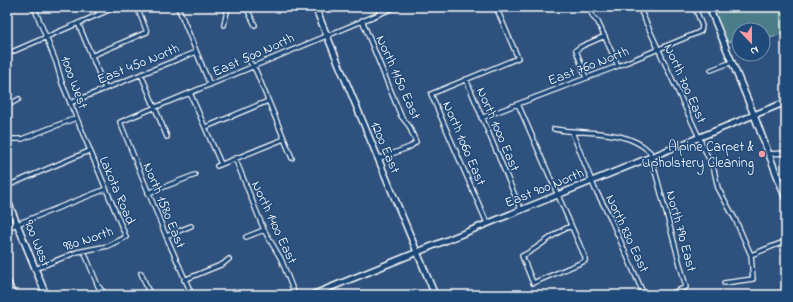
<svg xmlns="http://www.w3.org/2000/svg" width="793" height="302" font-family="'Indie Flower',sans-serif">
	<style>
		.green { fill: #4c7d89; stroke: #a6bec4 }
		.lines { fill: none; stroke-linecap: round; stroke-linejoin: round }
		.street-casing { stroke: #fff; stroke-width: 6 }
		.secondary-casing { stroke: #fff; stroke-width: 8 }
		.street { stroke: #1f4a7a; stroke-width: 3.5 }
		.secondary { stroke: #1f4a7a; stroke-width: 5 }
		.poi-dot { fill: #ff9aa2; stroke: #1f4a7a; stroke-width: 1.5 }
		.labels { text-anchor: middle; stroke-width: 3; stroke-linejoin: round; paint-order: stroke }
		.street-label { font-size: 14px; fill: #fff; stroke: #1f4a7a }
		.poi-label { font-size: 14px; fill: #fff; stroke: #1f4a7a; text-anchor: end }
	</style>
	<rect width="100%" height="100%" fill="#2e527d"/>
	<filter id="ink" filterUnits="userSpaceOnUse"><feTurbulence type="fractalNoise" baseFrequency=".025" numOctaves="2"/><feDisplacementMap in="SourceGraphic" scale="8" xChannelSelector="R" yChannelSelector="G"/><feConvolveMatrix kernelMatrix="1 2 1 2 8 2 1 2 1" color-interpolation-filters="sRGB"/></filter>
	<g filter="url(#ink)">
		<path class="green" d="M712,7H786V32L763,41V30H739V38L726,43Z"/>
		<g class="lines">
			<g class="street-casing">
				<path id="street" d="M34,7L56,62L62,83L126,237L108,246L77,252L35,269
					M97,7L99,14
					M178,7L210,85
					M246,7L255,25
					M377,7L380,13
					M589,7L593,17L598,22L618,66
					M639,7L714,170L718,188L735,219L751,255L753,279L724,283
					M362,20L401,116L409,126L416,142L410,147L378,159
					M78,23L105,88
					M224,25L228,7
					M7,54L116,7
					M245,55L256,71L292,158
					M91,56L147,32L137,7
					M711,70L732,62
					M141,74L167,137
					M586,78L576,50L582,46L605,36
					M466,79L521,210
					M190,93L221,164
					M70,103L196,52
					M518,104L585,257V261L533,283L522,256C541,247 551,234 571,226
					M7,106L19,99
					M481,118L618,66L697,33L701,31L702,26L695,7
					M206,127L268,101
					M554,129C585,135 626,128 650,152L686,287L668,295
					M572,132L595,189L609,215L644,295
					M12,139H22L76,118
					M768,154L786,153
					M235,158L264,230L281,259L295,295
					M217,166L284,139
					M7,186L89,151
					M148,193L195,175
					M487,223L431,94L518,58L496,7
					M7,228L106,189
					M166,236L191,226
					M246,237L264,230
					M84,251L98,286L106,295
					M751,255L786,241
					M141,273L150,295
					M7,278L14,295
					M184,280L223,264L229,259
					M139,295L149,291
					M192,295L166,236L120,122L396,7"/>
			</g>
			<g class="secondary-casing">
				<path id="secondary" d="M315,7L435,295
					M709,7L754,115L786,199
					M7,199L46,295
					M312,295L786,102"/>
			</g>
			<use href="#street" class="street"/>
			<use href="#secondary" class="secondary"/>
		</g>
	</g>
	<circle class="poi-dot" cx="762" cy="154" r="4"/>
	<g class="labels">
		<g class="street-label">
			<text transform="translate(253 54) rotate(-24)" y="5">East 500 North</text>
			<text transform="translate(138 63) rotate(-22)" y="5">East 450 North</text>
			<text transform="translate(588 65) rotate(-21)" y="5">East 760 North</text>
			<text transform="translate(399 77) rotate(66)" y="5">North 1150 East</text>
			<text transform="translate(75 82) rotate(70)" y="5">1000 West</text>
			<text transform="translate(686 83) rotate(66)" y="5">North 700 East</text>
			<text transform="translate(499 129) rotate(67)" y="5">North 1000 East</text>
			<text transform="translate(465 143) rotate(67)" y="5">North 1060 East</text>
			<text transform="translate(386 147) rotate(67)" y="5">1200 East</text>
			<text transform="translate(544 187) rotate(-22)" y="5">East 900 North</text>
			<text transform="translate(118 190) rotate(67)" y="5">Lakota Road</text>
			<text transform="translate(165 205) rotate(68)" y="5">North 1580 East</text>
			<text transform="translate(275 222) rotate(65)" y="5">North 1400 East</text>
			<text transform="translate(682 231) rotate(75)" y="5">North 790 East</text>
			<text transform="translate(628 233) rotate(65)" y="5">North 830 East</text>
			<text transform="translate(88 238) rotate(-18)" y="5">980 North</text>
			<text transform="translate(38 243) rotate(68)" y="5">900 West</text>
		</g>
		<g class="poi-label">
			<text x="754" y="151">Alpine Carpet &amp;<tspan x="754" dy="16">Upholstery Cleaning</tspan></text>
		</g>
	</g>
	<rect width="793" height="302" fill="none" stroke="#1f4a7a" stroke-width="24"/>
	<rect x="12" y="12" width="769" height="278" fill="none" stroke="#fff" stroke-width="1.5" filter="url(#ink)"/>
	<g transform="translate(751 42) rotate(158)"><circle r="19" fill="#1f4a7a" stroke="#7992af"/>
	<path d="M0-3L7 15L0 10L-7 15Z" fill="#ff9aa2"/>
	<text y="-6" font-size="11" font-weight="bold" text-anchor="middle" fill="#ffffff">N</text>
	</g>
</svg>
